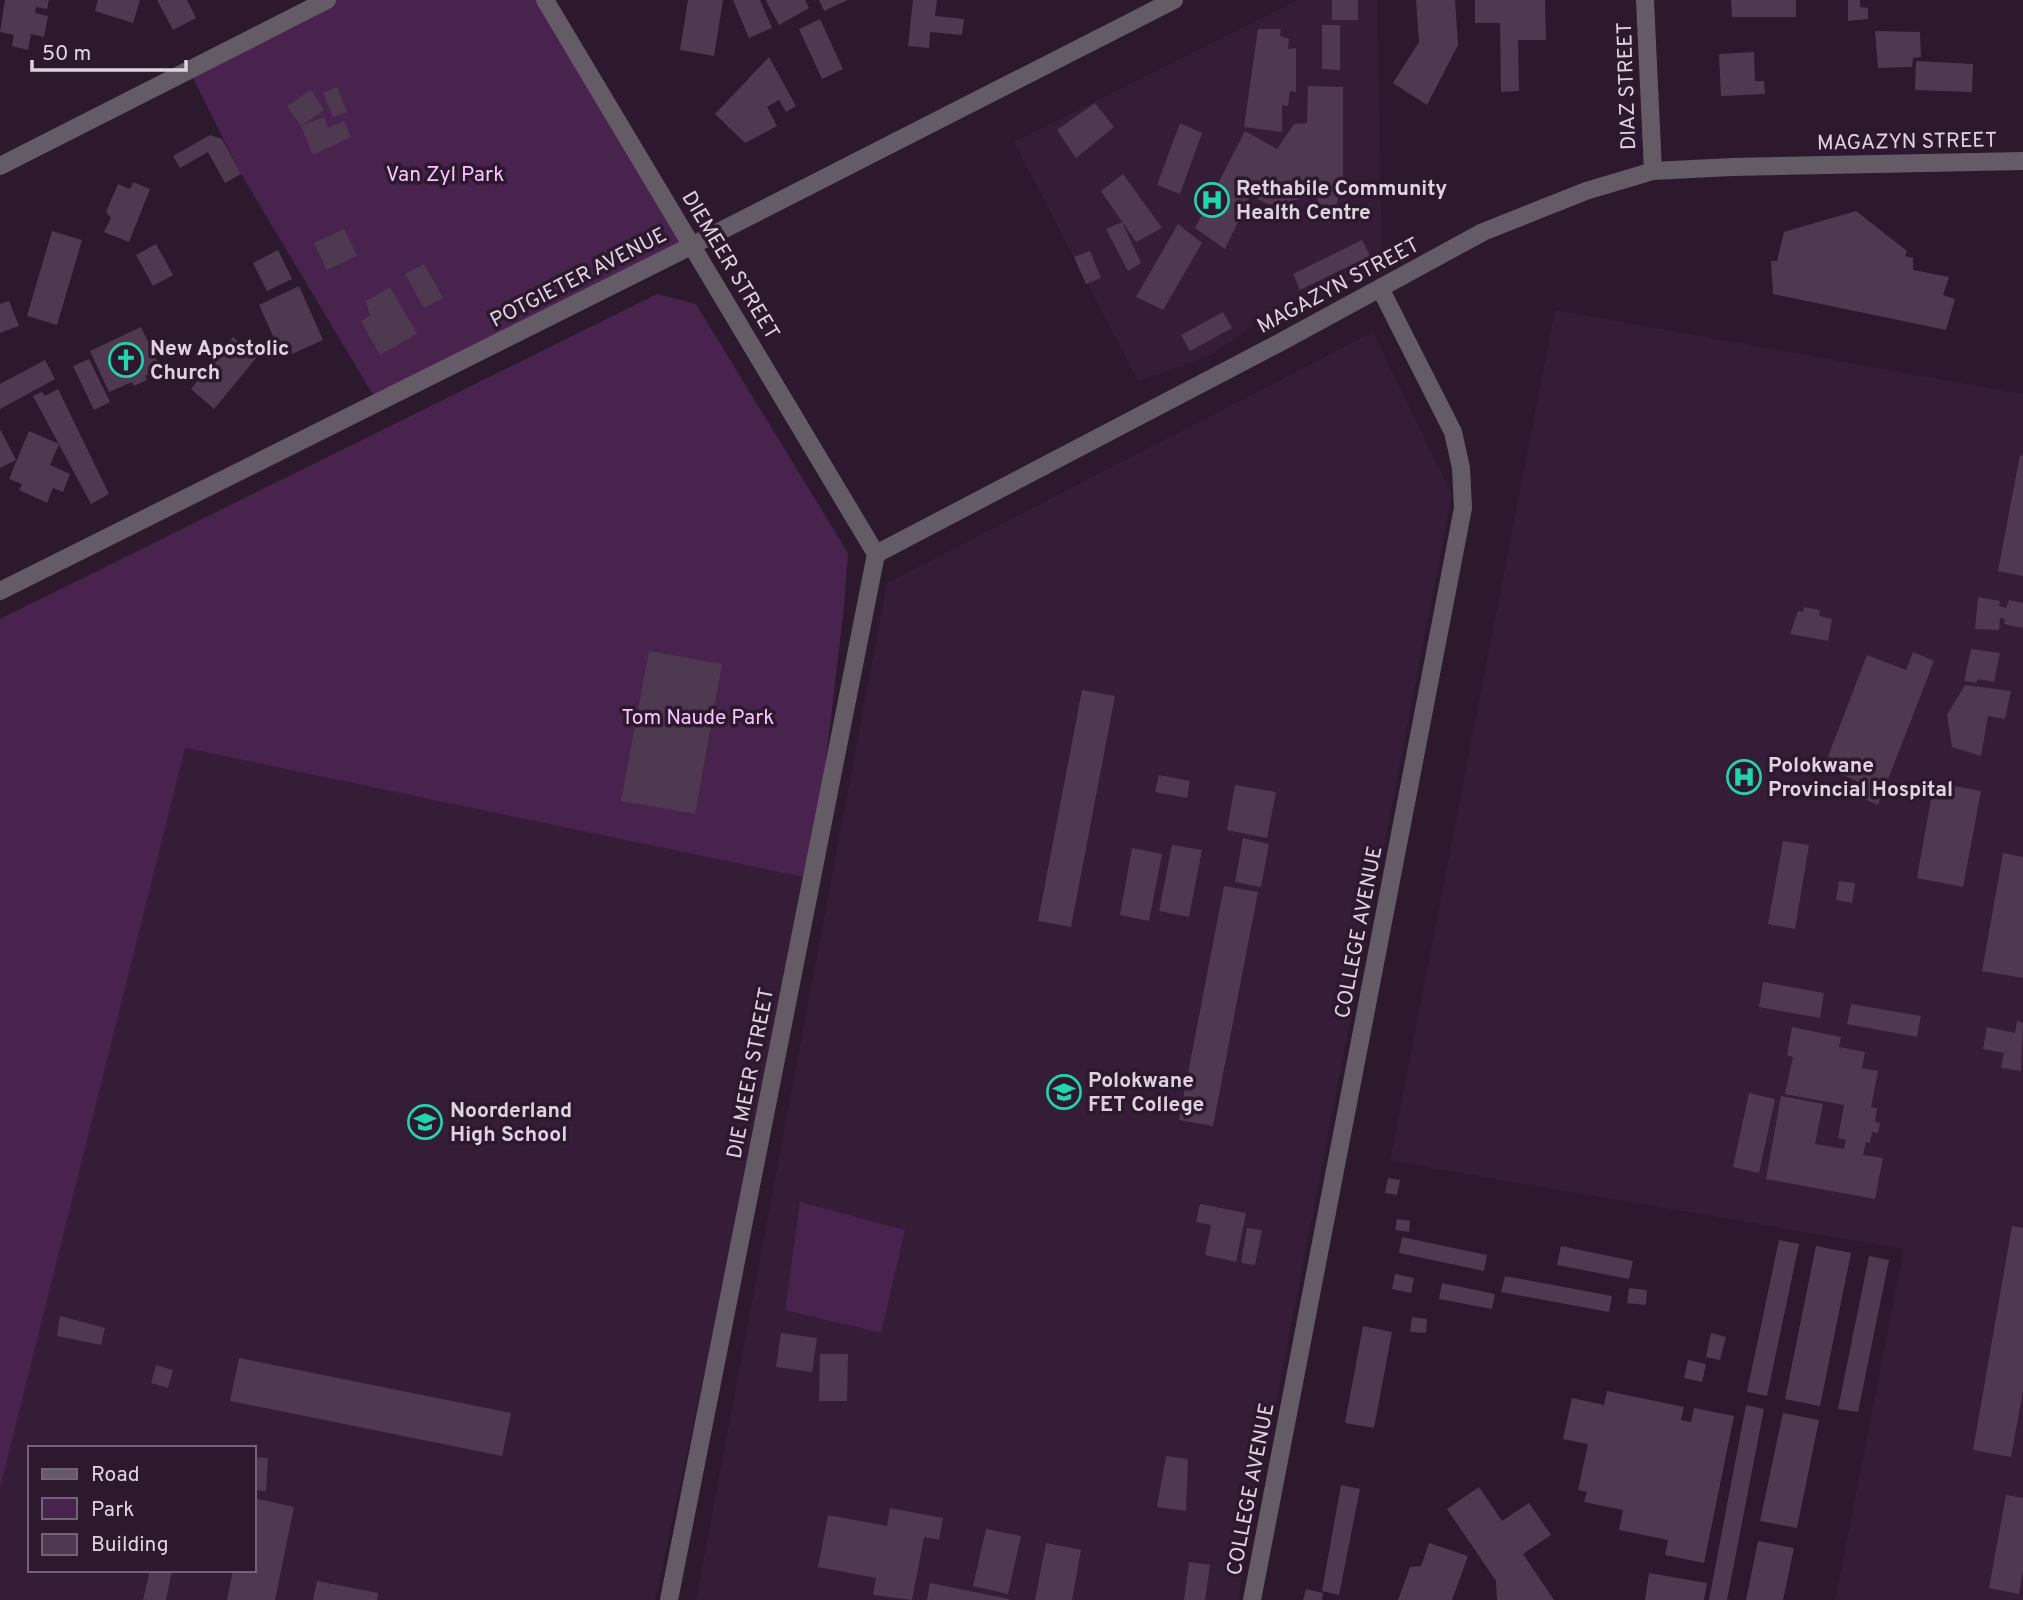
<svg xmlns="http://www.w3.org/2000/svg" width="2023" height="1600" font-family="Overpass,sans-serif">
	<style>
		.built { fill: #351c37; fill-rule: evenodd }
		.green { fill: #48234d }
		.building { fill: #4f3951 }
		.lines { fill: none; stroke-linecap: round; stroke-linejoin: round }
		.minor { stroke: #655b66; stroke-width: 18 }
		.labels { text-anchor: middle; stroke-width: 7; stroke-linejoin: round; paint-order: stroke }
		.street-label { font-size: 21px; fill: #e0d3e1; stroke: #2c192e }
		.park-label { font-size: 21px; fill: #f9c4fe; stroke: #2c192e }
		.poi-label { font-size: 21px; font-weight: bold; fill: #e0d3e1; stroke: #2c192e; text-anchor: start }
	</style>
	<rect width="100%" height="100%" fill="#2c192e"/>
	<path class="built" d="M1298,0H1377L1382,257L1329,295L1266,316L1210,356L1138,381L1014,142Z
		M1555,310L2023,394V1600H1835L1904,1249L1390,1161Z
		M1373,332L1452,495L1238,1600H696L887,583Z
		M185,748L812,879L655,1600H0V1488ZM156,1365L173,1370L168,1388L151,1383ZM30,1448H254V1570H30Z"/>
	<path class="green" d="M328,0H545L693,245L378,403L241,174L189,70Z
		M657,294L696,304L848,553L844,607L812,879L185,748L0,1488V619Z
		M800,1202L905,1230L881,1333L785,1310Z"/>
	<path class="building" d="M5,0H49L47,9L36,7L35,13L48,16L44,37L31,34L28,50L12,46L14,35L0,32Z
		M98,0H140L133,23L95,11Z
		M157,0H187L196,18L173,30Z
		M688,0H723L714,56L680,50Z
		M733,0H760L772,28L749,38Z
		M767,0H805L809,8L779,25L766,1Z
		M819,0H848L824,11Z
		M913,0H937L935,16L964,19L962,35L930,32L929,48L908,46Z
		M1332,0H1358V20H1332Z
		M1416,0H1455L1458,45L1427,105L1393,83L1419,42Z
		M1475,0H1545L1546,40H1518L1519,91L1501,92L1500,23H1475Z
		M1731,0H1796V17H1732Z
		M1848,0H1860V7L1868,8V19L1848,21Z
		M820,19L843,69L822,79L799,29Z
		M1322,25H1340V70L1322,69Z
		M1258,29H1281L1280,36L1289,39L1288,49L1296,48V92L1290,91L1288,106L1282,105V132L1244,127Z
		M1875,31L1920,32L1921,57L1913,58L1912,67L1878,68Z
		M1754,52L1755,81H1764L1765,94L1721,96L1719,54Z
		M769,57L796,106L786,112L779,100L767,107L777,126L745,143L715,114Z
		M1916,61L1973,64L1972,92L1915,90Z
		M1308,86L1343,87V189L1340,192L1331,223L1320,221V207L1316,196L1269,205L1251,195L1225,249L1195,228L1245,131L1277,149L1294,124L1307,123Z
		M337,87L347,112L333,117L323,93Z
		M311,90L324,110L301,126L287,106Z
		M1095,103L1114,127L1076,158L1057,130Z
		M324,117L328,128L344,121L351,137L313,155L301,126Z
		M1180,123L1202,133L1180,194L1157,185Z
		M210,135L222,139L241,174L225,183L208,152L180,168L173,156Z
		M1123,174L1162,228L1136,242L1101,191Z
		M133,182L150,189L129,242L104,232L111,218L106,212L118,184L130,189Z
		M1856,211L1907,251L1905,256L1913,258V270L1949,277L1943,295L1955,299L1946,330L1773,294L1771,261H1777L1784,232Z
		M1122,222L1141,263L1128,271L1106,229Z
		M1178,224L1202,243L1163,310L1136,297Z
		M344,229L357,256L327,270L314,243Z
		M52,231L82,240L57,325L27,316Z
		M1362,240L1370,256L1300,290L1293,274Z
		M156,244L173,275L153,286L136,255Z
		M278,250L292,279L267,291L253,263Z
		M1090,251L1101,278L1086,284L1074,257Z
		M424,264L443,298L424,308L405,274Z
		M299,286L323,340L283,358L259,305Z
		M390,287L417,334L380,355L361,321L370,316L366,301Z
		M9,301L19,326L0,333V304Z
		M1223,312L1232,328L1190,351L1181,335Z
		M141,327L161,368L145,376L147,380L134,386L132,382L109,392L90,351Z
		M233,337L257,357L214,409L191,389Z
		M89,359L110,402L94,410L73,366Z
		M45,360L55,379L0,409V384Z
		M58,389L109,494L91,504L33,396L42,392L45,396Z
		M0,429L16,460L0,468Z
		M29,431L59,444L50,465L70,474L63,492L53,488L47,503L19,490L22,484L9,479Z
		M2020,455L2023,456V576L1998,571Z
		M1978,597L2000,601L1999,606L2006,608L2009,600L2023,603V628L2004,624L2005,619L2000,618L1999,630L1975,629Z
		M1804,607L1820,610L1819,616L1832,619L1828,641L1790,634L1798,611L1803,612Z
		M1971,649L2000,653L1994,682L1978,679L1976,683L1964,681Z
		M649,651L722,664L695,814L621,801Z
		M1913,652L1934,661L1878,805L1852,794L1857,781L1824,767L1867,655L1906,670Z
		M1965,685L2011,691L2005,719L1988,716L1981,756L1952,747L1947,715Z
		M1082,690L1115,696L1071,927L1038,921Z
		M1159,775L1190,781L1187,798L1155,792Z
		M1934,782L1981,791L1963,887L1917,878Z
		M1235,785L1276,792L1267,838L1227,830Z
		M1243,838L1269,844L1261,887L1235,882Z
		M1783,841L1809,845L1795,929L1768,924Z
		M1172,845L1202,850L1189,917L1159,911Z
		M1132,848L1162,854L1149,921L1120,915Z
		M2003,853L2023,857V978L1982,971Z
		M1839,881L1855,883L1852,903L1836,900Z
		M1224,886L1258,892L1213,1126L1179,1120Z
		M1763,982L1824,993L1820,1018L1759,1007Z
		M1851,1004L1921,1016L1917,1037L1847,1024Z
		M2017,1021L2023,1023L2021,1071L2001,1068L2004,1053L1983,1049L1987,1027L2015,1033Z
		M1792,1027L1841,1037L1839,1047L1865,1052L1862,1068L1878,1071L1871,1107L1877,1108L1875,1122L1880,1123L1878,1133L1872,1132L1870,1143L1866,1142L1863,1155L1883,1158L1875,1199L1766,1179L1781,1096L1823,1104L1815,1144L1844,1149L1846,1140L1838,1138L1844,1105L1785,1094L1793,1057L1787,1055Z
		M1749,1093L1775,1099L1759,1173L1733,1167Z
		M1388,1178L1400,1180L1397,1195L1385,1193Z
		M1200,1204L1246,1213L1236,1262L1205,1255L1211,1225L1196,1222Z
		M1397,1219L1410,1221L1409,1232L1395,1230Z
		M2012,1226L2023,1228V1391L2011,1457L1973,1450Z
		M1247,1228L1262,1230L1255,1265L1241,1263Z
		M1402,1237L1487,1255L1484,1271L1399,1253Z
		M1779,1240L1799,1244L1767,1396L1747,1392Z
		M1561,1246L1633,1261L1629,1279L1557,1265Z
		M1816,1246L1851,1253L1820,1406L1785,1399Z
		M1869,1256L1889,1260L1858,1412L1838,1409Z
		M1395,1274L1414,1278L1411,1293L1392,1289Z
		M1505,1276L1612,1296L1609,1312L1501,1292Z
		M1442,1283L1495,1294L1492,1309L1439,1299Z
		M1629,1288L1647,1290L1646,1305L1627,1303Z
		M60,1316L105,1328L101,1345L57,1336Z
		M1412,1317L1427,1319L1426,1333L1410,1332Z
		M1363,1326L1392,1332L1374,1428L1345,1423Z
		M781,1333L817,1338L812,1372L776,1367Z
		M1711,1333L1726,1337L1720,1360L1706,1357Z
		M820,1354H848L847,1401H819Z
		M239,1358L511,1413L502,1456L230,1401Z
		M1688,1360L1706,1364L1702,1382L1684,1378Z
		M156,1365L173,1370L168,1388L151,1383Z
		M1607,1391L1684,1407L1681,1420L1691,1422L1694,1408L1734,1416L1704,1563L1665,1555L1668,1540L1619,1530L1623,1510L1584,1502L1587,1492L1578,1490L1588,1444L1563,1439L1572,1398L1604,1405Z
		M1746,1405L1764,1409L1727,1600H1709Z
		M1783,1413L1819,1420L1797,1528L1760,1521Z
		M1166,1456L1188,1459L1186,1511L1157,1507Z
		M254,1457L268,1458L266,1491L254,1490Z
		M1341,1485L1360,1489L1339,1595L1322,1591Z
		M1479,1487L1502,1521L1529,1503L1551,1535L1523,1554L1554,1600H1497L1496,1581L1447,1509Z
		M2006,1495L2023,1498V1570L2019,1594L1989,1588Z
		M254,1498L294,1507L275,1600H227L233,1570H254Z
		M890,1508L943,1518L939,1540L924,1537L912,1600L873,1595L876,1578L818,1567L828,1515L887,1526Z
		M986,1529L1021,1536L1008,1594L973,1586Z
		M1758,1541L1794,1548L1783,1600H1746Z
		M1046,1543L1081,1550L1072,1600H1035Z
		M1429,1543L1468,1556L1452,1600H1398L1410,1567L1421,1566Z
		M1189,1562L1210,1565L1205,1600H1184Z
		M150,1570H172L166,1600H143Z
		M1649,1573L1707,1583L1704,1600H1645Z
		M317,1581L378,1593L377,1600H313Z
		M930,1583L1009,1599V1600H927Z
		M1306,1589L1323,1593L1322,1600H1303Z"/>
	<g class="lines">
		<path class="minor" d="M545,0L876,554
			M1645,0L1653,171
			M0,166L327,0
			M876,554L1279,343L1483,232L1586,191L1653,171L1731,167L2023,161
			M0,591L693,245L1174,0
			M669,1600L876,554
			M1252,1600L1463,508L1461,468L1453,432L1380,288"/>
	</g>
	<defs>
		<g id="hospital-ring" transform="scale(1.75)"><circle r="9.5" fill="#2c192e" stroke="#21d5af" stroke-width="1.5"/><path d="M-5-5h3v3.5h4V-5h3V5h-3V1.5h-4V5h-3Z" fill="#21d5af"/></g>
		<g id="church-ring" transform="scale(1.75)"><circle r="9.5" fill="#2c192e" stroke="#21d5af" stroke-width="1.5"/><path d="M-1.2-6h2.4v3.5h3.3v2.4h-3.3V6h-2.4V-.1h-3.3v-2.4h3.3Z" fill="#21d5af"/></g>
		<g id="university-ring" transform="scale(1.75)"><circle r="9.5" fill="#2c192e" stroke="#21d5af" stroke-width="1.5"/><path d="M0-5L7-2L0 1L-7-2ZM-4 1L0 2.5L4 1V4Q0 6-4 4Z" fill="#21d5af"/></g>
		<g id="school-ring" transform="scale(1.75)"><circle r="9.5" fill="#2c192e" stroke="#21d5af" stroke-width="1.5"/><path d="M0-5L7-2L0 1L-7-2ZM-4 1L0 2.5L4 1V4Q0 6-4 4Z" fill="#21d5af"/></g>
	</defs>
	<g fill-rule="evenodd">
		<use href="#hospital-ring" x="1212" y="200"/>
		<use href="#church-ring" x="126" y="360"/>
		<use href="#hospital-ring" x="1744" y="777"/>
		<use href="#university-ring" x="1064" y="1092"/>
		<use href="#school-ring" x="425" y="1122"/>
	</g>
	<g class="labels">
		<g class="street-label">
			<text transform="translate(1626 86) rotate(-92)" y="7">DIAZ STREET</text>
			<text transform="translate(1907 141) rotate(-1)" y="7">MAGAZYN STREET</text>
			<text transform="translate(731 265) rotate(59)" y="7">DIEMEER STREET</text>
			<text transform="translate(578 277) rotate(-27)" y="7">POTGIETER AVENUE</text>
			<text transform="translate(1338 285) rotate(-28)" y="7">MAGAZYN STREET</text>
			<text transform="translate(1358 932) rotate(-79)" y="7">COLLEGE AVENUE</text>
			<text transform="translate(750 1073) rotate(-79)" y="7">DIE MEER STREET</text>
			<text transform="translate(1250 1489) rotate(-79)" y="7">COLLEGE AVENUE</text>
		</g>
		<g class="park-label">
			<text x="445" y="181">Van Zyl Park</text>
			<text x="698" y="724">Tom Naude Park</text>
		</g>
		<g class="poi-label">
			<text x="1236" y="195">Rethabile Community<tspan x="1236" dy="24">Health Centre</tspan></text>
			<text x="150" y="355">New Apostolic<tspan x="150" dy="24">Church</tspan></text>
			<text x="1768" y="772">Polokwane<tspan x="1768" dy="24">Provincial Hospital</tspan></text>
			<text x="1088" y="1087">Polokwane<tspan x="1088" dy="24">FET College</tspan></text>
			<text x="450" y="1117">Noorderland<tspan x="450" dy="24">High School</tspan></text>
		</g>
	</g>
	<rect x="28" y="1446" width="228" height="126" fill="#2c192e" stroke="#746376" stroke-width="2"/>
	<rect x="42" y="1469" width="35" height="10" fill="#655b66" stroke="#746376" stroke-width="2"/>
	<text x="91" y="1481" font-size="21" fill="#e0d3e1">Road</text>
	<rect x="42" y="1498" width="35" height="21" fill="#48234d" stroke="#746376" stroke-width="2"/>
	<text x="91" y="1516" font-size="21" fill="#e0d3e1">Park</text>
	<rect x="42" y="1534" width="35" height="21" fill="#4f3951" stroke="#746376" stroke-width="2"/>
	<text x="91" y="1551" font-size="21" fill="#e0d3e1">Building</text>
	<path d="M32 60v10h154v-10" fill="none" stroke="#e0d3e1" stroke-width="3.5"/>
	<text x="42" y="60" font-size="21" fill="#e0d3e1" stroke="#2c192e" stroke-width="5" paint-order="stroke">50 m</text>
</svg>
